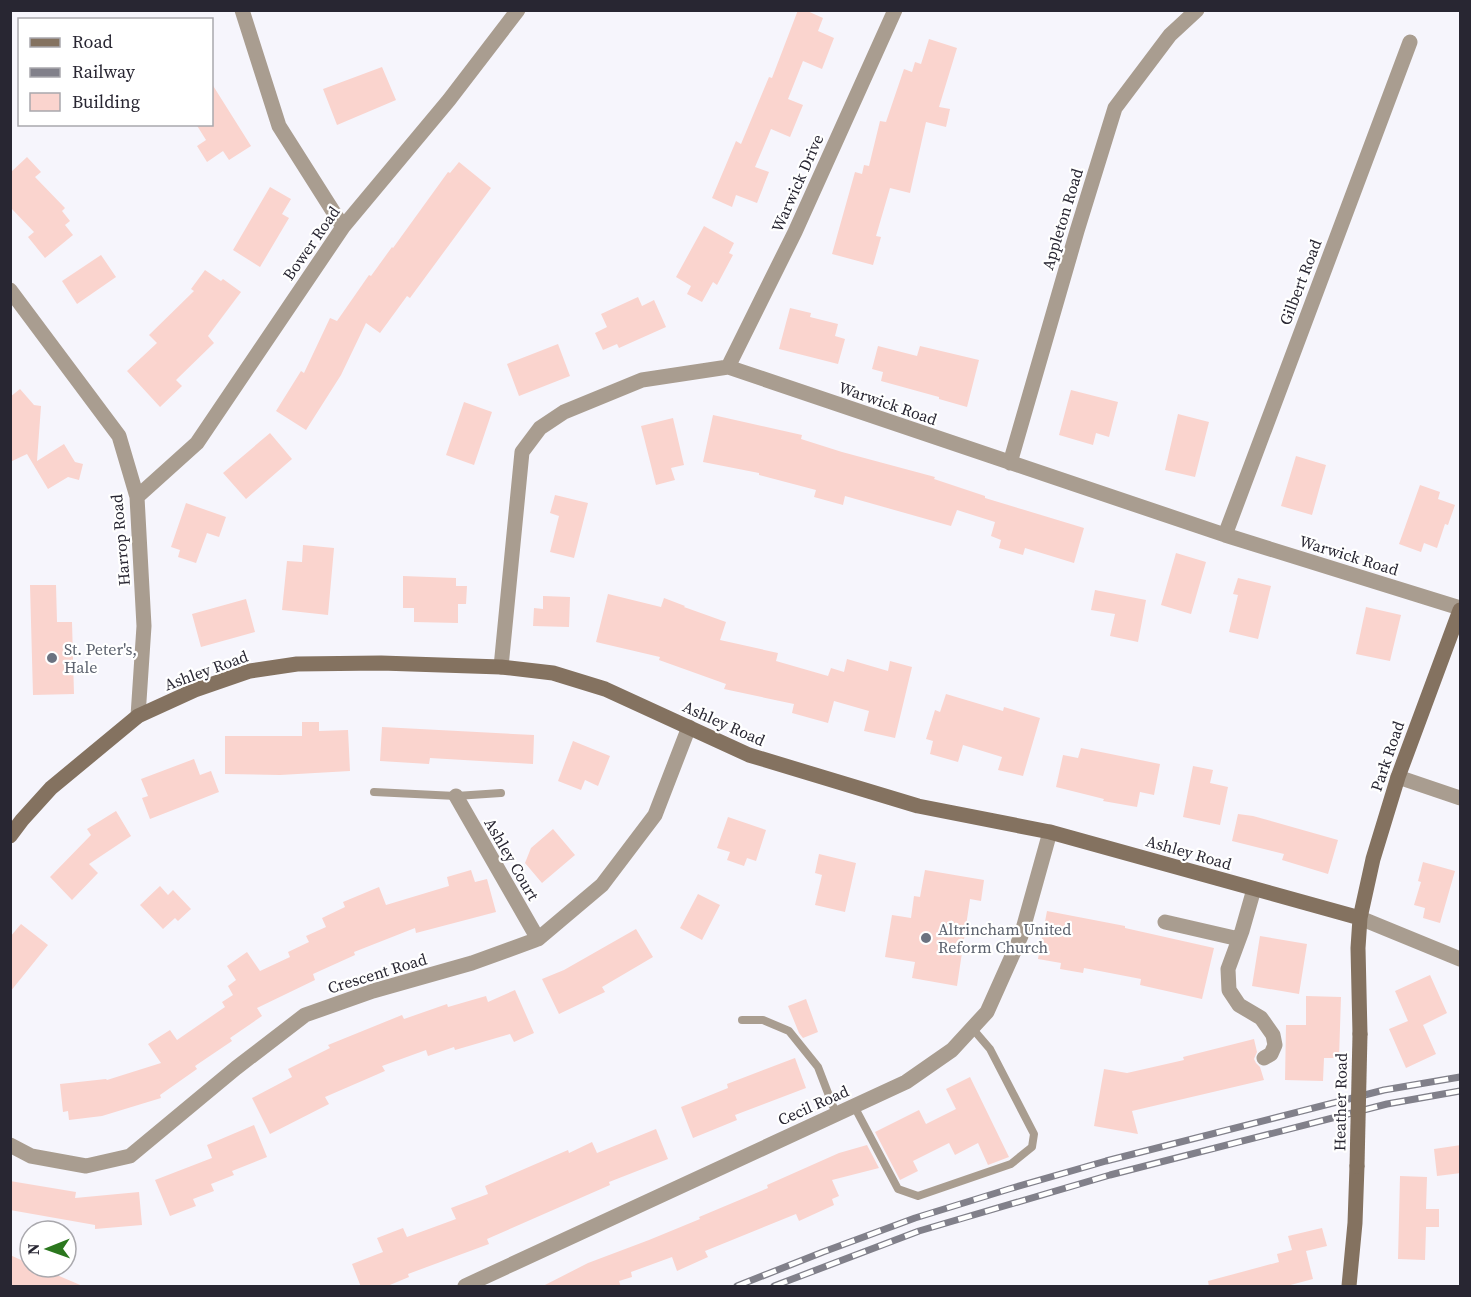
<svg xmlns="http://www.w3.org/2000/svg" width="1471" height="1297" font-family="'Source Serif 4',serif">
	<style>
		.building { fill: #fad4ce }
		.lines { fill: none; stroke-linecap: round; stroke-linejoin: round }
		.service { stroke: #a99d90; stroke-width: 8 }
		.minor { stroke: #a99d90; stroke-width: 15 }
		.tertiary { stroke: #a99d90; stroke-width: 15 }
		.secondary { stroke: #847260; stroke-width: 15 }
		.rail-casing { stroke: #81808a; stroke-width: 7 }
		.rail { stroke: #fff; stroke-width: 4.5; stroke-dasharray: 14; stroke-linecap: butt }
		.secondary-bridge { stroke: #847260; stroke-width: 15 }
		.worship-dot { fill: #6b7280; stroke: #fff; stroke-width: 2 }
		.labels { text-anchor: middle; stroke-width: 4.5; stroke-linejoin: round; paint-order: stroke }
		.street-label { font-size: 16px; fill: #282632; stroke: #fff }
		.worship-label { font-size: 16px; fill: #5b616d; stroke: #fff; text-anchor: start }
	</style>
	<rect width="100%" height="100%" fill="#f6f5fc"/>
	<path class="building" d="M798,10H805L823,18L818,31L834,38L822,69L803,61L788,99L803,105L790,137L771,129L755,167L769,172L757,203L736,195L732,207L712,198L736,141L741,144L769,77L772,78Z
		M929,39L957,48L939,107L950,109L946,127L926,122L910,193L890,188L876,236L881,237L873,265L832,254L855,172L862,174L864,165L869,166L880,121L886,122L904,69L912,72L915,62L921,64Z
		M382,67L396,100L337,125L323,89Z
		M212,84L251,146L229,160L223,151L207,162L197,146L206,140L196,124H212Z
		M27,157L41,172L35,177L65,208L62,211L70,221L65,225L73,235L45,258L28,237L34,232L10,207V173Z
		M459,162L491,188L410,298L407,296L380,333L366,323L341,375L306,430L276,411L301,371L304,373L330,318L337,321L369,275L371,276L392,247L393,248L448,172L450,173Z
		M270,187L291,199L282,214L289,218L260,267L233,250Z
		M704,226L734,243L729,253L733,255L717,285L713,282L702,302L687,294L691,286L676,277Z
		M101,255L116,277L77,304L62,281Z
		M205,270L221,281L223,279L241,292L208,336L214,343L176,380L182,386L160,407L127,371L157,343L149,335L194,291L191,289Z
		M638,297L642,306L654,300L666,327L619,348L617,344L603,350L595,333L607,327L601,314Z
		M790,308L811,313L810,317L838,324L835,336L845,339L838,364L779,349Z
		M558,344L570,376L519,396L507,364Z
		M878,346L917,356L920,346L979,360L967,407L939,399V397L881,381L883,372L872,369Z
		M20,389L34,405L41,406L37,461L64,444L75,462L83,464L79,480L68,477L48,489L27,454L10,462V397Z
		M1071,390L1118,402L1109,437L1096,433L1093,445L1059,435Z
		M464,402L492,412L474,465L446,455Z
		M1178,414L1209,422L1195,477L1165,470Z
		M713,415L802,435L801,439L842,452L935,477L934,479L985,496V498L1084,528L1074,563L1025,548L1023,555L999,548L1001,540L991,536L995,522L957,510L951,526L845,496L843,505L814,497L816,490L759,475V473L703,462Z
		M673,418L684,465L671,468L675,480L656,485L641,426Z
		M270,433L292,459L246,499L223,473Z
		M1296,456L1326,465L1312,515L1281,506Z
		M1420,485L1440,492L1438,499L1455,505L1448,525L1445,524L1437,548L1424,543L1421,552L1399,544Z
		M555,495L588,503L574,558L550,552L559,516L550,513Z
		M186,503L226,517L219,537L207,533L196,563L178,557L180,550L171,547Z
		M303,545L334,548L328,615L282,610L287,561L302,562Z
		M1176,553L1206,562L1191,614L1161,605Z
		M403,576L456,578V586H467L466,604H458V623L414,622V608H403Z
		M1238,578L1271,586L1258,639L1229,632L1238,595L1233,594Z
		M30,585H56L57,622H72L74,694L33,695Z
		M1095,590L1146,600L1138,642L1110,636L1115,614L1091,610Z
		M608,594L661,607L664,598L685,606L684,607L726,622L720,640L778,653L776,661L828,676L831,668L844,672L847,659L888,671L890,661L912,667L895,738L864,731L869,711L834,701L828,723L792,713L794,704L724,689L726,684L659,660L660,657L596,642Z
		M543,596L570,597L569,627L533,626L534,608L543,609Z
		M246,599L255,632L201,647L192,614Z
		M1366,607L1401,615L1390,661L1356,654Z
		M946,694L1003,711L1004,707L1040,718L1023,776L998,770L1002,757L963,745L958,762L930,754L933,741L926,739L935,710L940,712Z
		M302,722H319V731L348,730L350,771L280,775L225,774V736H302Z
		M382,727L534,735L533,764L430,758L429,764L380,761Z
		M573,741L610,756L598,786L585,780L581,790L558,781Z
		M1081,748L1160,764L1154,795L1140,792L1137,807L1103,801L1104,799L1056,787L1063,755L1078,758Z
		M194,759L200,775L211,771L219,792L150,819L142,798L148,796L141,779Z
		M1193,766L1213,770L1210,783L1228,787L1220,825L1183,817Z
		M116,811L131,836L89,864L98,873L72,900L50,877L91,835L87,829Z
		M1238,814L1253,816L1338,840L1328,874L1282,860L1284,854L1232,841Z
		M728,817L766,830L756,861L747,858L744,866L727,860L730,852L717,848Z
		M553,829L575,855L542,883L525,863L531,848Z
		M819,854L856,863L845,912L815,905L822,875L815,873Z
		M1423,862L1455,871L1440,923L1423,918L1425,908L1414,905L1421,882L1418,881Z
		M471,870L475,882L487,879L496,912L416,933L415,928L354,952L355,955L313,974L315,980L257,1008L262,1016L230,1038L232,1041L195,1066L197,1069L160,1095L161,1098L102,1116L69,1120L68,1111L63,1112L60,1084L106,1079L107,1080L161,1063L148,1044L170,1030L177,1040L225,1007L222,1002L233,995L228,986L236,980L227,966L247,952L260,971L290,957L288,952L309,942L306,936L326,927L322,918L345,907L343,902L379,887L386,905L449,886L447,877Z
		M925,870L984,880L981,901L970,899L957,986L912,978L915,962L885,957L892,915L911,918L914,896L920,897Z
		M160,886L168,895L173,890L191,909L178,921L175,918L163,929L140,905Z
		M698,894L720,905L702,940L680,928Z
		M1047,911L1125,926V928L1214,948L1202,999L1140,985L1141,979L1084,968L1083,973L1060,969L1061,963L1038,959Z
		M21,924L48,945L10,992V937Z
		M636,929L653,957L602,987L605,992L559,1014L542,979L564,970Z
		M1260,936L1307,944L1299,994L1252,986Z
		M1430,975L1447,1013L1423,1025L1436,1054L1406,1068L1389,1029L1408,1021L1395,991Z
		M515,990L534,1033L514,1042L510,1034L455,1050L454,1047L428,1056L426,1050L382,1066L385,1071L325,1097L329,1104L270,1134L252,1098L292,1077L288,1069L330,1048L328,1045L402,1015L404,1019L447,1004L448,1007L486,996L488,1002Z
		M1306,996L1341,997L1339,1058H1324L1323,1081L1285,1080L1286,1025H1306Z
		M806,999L818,1032L803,1038L799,1033L788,1006Z
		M1254,1039L1257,1052L1254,1059L1256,1063L1260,1067L1264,1080L1132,1111L1138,1134L1094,1126L1104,1069L1127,1073L1184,1060L1183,1057Z
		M795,1058L806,1088L735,1115L737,1120L693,1138L681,1107L728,1088L727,1084Z
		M970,1077L1009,1157L988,1165L978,1143L955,1155L949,1143L913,1161L918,1171L900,1180L875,1132L919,1110L926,1124L956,1109L946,1089Z
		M254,1125L267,1157L232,1171L234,1175L211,1184L214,1191L193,1199L196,1206L170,1216L155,1180L212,1158L207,1145Z
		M656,1129L668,1159L609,1182L610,1185L487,1239L489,1244L408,1274L409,1277L385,1287H361L352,1264L383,1252L377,1238L403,1228L407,1237L456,1219L451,1208L488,1194L485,1186L568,1150L569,1153L592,1142L597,1153Z
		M867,1145L879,1168L832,1180L839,1196L832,1199L834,1205L799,1221L796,1214L705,1251L708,1257L677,1271L672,1257L631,1272L632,1277L619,1281L621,1287H541L588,1263L649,1240L700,1219L699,1217L768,1188L767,1185L839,1153Z
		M1461,1145V1173L1437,1176L1434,1149Z
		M1400,1176L1427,1177L1426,1209H1439V1227H1426L1425,1260L1398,1259Z
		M10,1181L76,1192L75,1198L139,1192L142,1225L95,1229V1225L10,1210Z
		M1322,1228L1327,1246L1306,1251L1313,1279L1283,1287H1209L1208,1281L1279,1262L1277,1254L1292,1250L1288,1236Z
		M10,1255L30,1264V1267H38L85,1287H10Z"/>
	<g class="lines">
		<path class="service" d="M374,792L456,796L501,793
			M742,1020H763L789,1031L818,1067L836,1114
			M854,1106L898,1189L918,1196L1011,1164L1032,1147L1034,1134L990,1049L972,1028"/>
		<path class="minor" d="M242,10L279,126L343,227
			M10,290L119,436L137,497L144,626L138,716
			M728,367L795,232L895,10
			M1010,463L1077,231L1115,108L1170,35L1197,10
			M137,497L197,443L343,227L449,100L518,10
			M1225,535L1410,42
			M501,667L522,452L540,428L564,412L642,380L728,367L1225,535L1460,608
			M1398,777L1460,798
			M456,796L538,939
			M1254,889L1242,931L1228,969L1229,990L1239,1005L1261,1018L1273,1035L1275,1045L1271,1054L1264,1058
			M1165,922L1239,939
			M10,1145L31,1156L86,1166L130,1156L236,1068L305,1015L373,991L472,963L538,939L602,885L655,815L689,727
			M465,1286L906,1082L952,1050L987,1012L1021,936L1050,832"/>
		<path class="tertiary" d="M1360,918L1460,959"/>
		<path class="secondary" d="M10,836L22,820L51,788L138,716L195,690L250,671L297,664L381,663L501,667L553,673L605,689L749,755L918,806L1050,832L1360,918
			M1360,1034L1358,948L1360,918L1373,859L1398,777L1460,610
			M1349,1286L1355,1223L1357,1166"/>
		<g class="rail-casing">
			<path id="rail" d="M737,1286L823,1252L915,1218L1009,1189L1106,1161L1384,1090L1460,1077
				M774,1286L919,1231L1110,1175L1387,1104L1460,1091"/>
		</g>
		<use href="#rail" class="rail"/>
		<path class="secondary-bridge" d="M1357,1166L1360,1034"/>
	</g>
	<g class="worship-dot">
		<circle cx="52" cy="658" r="6"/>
		<circle cx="926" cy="938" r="6"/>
	</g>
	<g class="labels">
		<g class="street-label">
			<text transform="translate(797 183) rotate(-66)" y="6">Warwick Drive</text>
			<text transform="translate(1062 219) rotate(-73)" y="6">Appleton Road</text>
			<text transform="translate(311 243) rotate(-55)" y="6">Bower Road</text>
			<text transform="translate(1300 282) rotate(-69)" y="6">Gilbert Road</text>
			<text transform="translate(888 403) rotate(19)" y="6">Warwick Road</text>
			<text transform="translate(120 540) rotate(-95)" y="6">Harrop Road</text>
			<text transform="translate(1349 555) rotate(17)" y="6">Warwick Road</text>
			<text transform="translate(206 670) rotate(-20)" y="6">Ashley Road</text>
			<text transform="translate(724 723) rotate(24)" y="6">Ashley Road</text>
			<text transform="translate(1387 756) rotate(-71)" y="6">Park Road</text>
			<text transform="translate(1189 852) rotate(16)" y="6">Ashley Road</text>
			<text transform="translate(512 859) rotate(60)" y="6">Ashley Court</text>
			<text transform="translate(377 973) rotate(-17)" y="6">Crescent Road</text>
			<text transform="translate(1340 1102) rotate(-89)" y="6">Heather Road</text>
			<text transform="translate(813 1105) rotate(-24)" y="6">Cecil Road</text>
		</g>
		<g class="worship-label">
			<text x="64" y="655">St. Peter's,<tspan x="64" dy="18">Hale</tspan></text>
			<text x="938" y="935">Altrincham United<tspan x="938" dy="18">Reform Church</tspan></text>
		</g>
	</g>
	<rect width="1471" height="1297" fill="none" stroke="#282632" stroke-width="24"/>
	<rect x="18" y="18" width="195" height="108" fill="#ffffff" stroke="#a9a8ad" stroke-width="1.5"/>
	<rect x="30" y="38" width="30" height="9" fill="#847260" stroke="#a9a8ad" stroke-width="1.5"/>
	<text x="72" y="48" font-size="18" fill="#282632">Road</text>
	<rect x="30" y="68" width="30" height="9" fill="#81808a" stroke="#a9a8ad" stroke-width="1.5"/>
	<text x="72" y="78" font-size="18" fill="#282632">Railway</text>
	<rect x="30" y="93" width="30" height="18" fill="#fad4ce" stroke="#a9a8ad" stroke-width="1.5"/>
	<text x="72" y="108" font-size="18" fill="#282632">Building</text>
	<g transform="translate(48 1249) rotate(269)"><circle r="28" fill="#ffffff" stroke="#a9a8ad" stroke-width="1.5"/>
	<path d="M0-4.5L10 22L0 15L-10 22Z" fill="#2b771e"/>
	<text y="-9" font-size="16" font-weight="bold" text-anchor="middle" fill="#282632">N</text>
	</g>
</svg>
